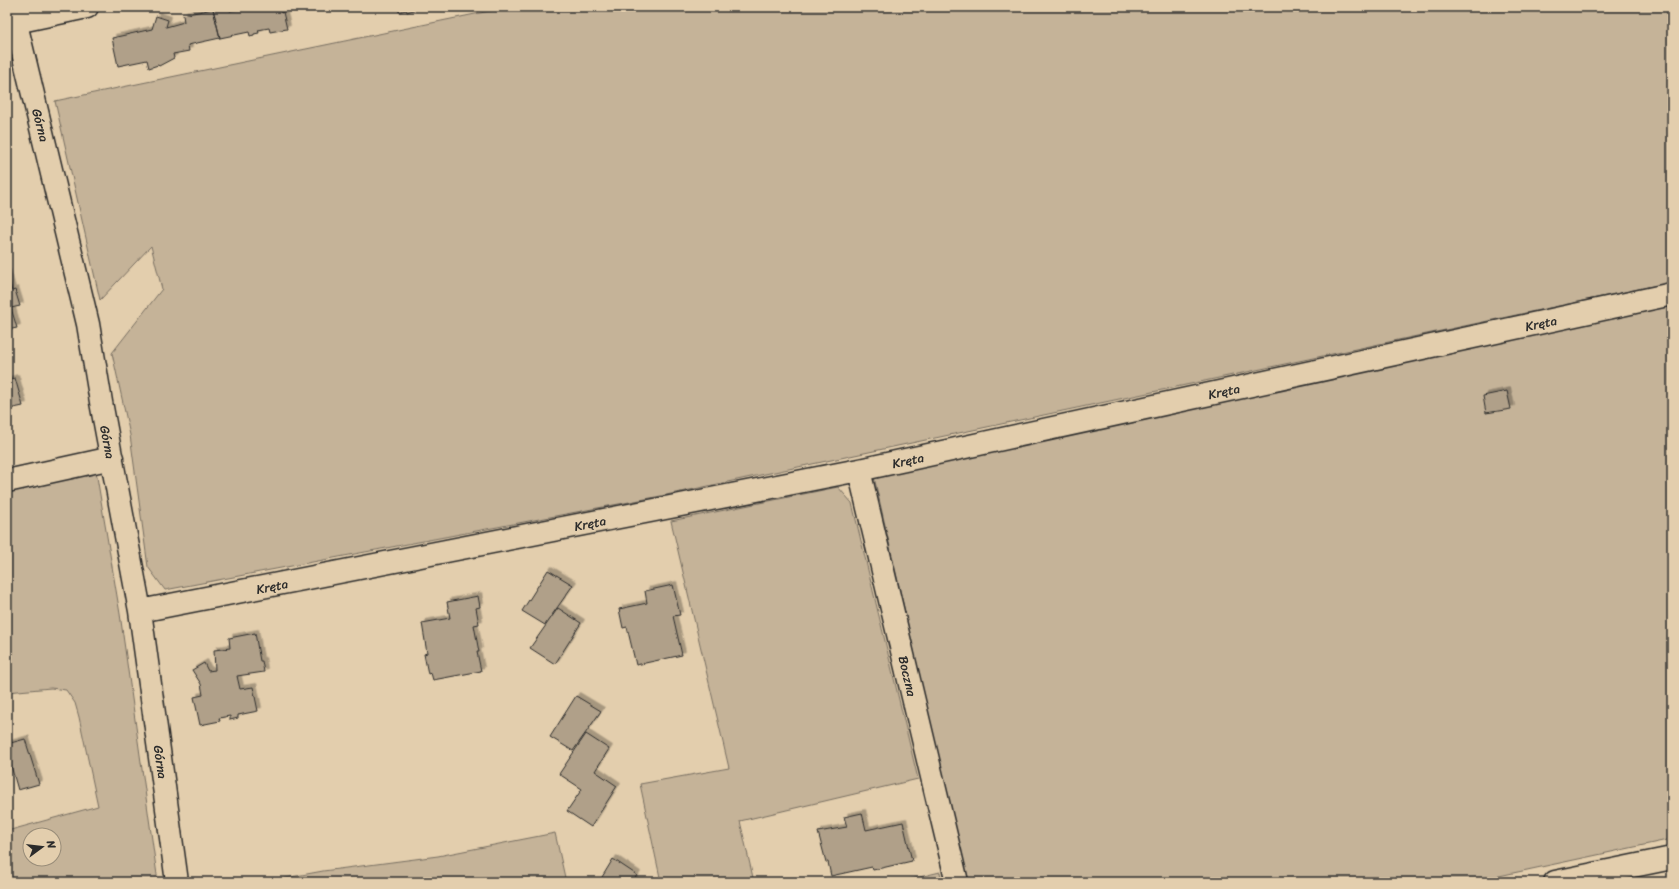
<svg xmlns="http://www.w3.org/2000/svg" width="1679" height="889" font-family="Sriracha,sans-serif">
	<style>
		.green { fill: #c5b398; stroke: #786f62; fill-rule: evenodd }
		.building { fill: #b0a089; stroke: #2b2b2b; filter: url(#shadow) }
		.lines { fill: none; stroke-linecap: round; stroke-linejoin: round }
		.minor-casing { stroke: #2b2b2b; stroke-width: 25 }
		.minor { stroke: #e3cead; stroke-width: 22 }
		.labels { text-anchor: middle; stroke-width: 3; stroke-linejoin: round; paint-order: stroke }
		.street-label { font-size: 13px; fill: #2b2b2b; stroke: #e3cead }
	</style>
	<defs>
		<filter id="shadow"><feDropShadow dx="3.5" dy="-3.5" stdDeviation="0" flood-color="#0004"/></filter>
	</defs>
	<rect width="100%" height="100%" fill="#e3cead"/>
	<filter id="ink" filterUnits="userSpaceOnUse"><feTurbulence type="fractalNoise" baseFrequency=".025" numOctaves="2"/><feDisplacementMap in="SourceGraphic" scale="8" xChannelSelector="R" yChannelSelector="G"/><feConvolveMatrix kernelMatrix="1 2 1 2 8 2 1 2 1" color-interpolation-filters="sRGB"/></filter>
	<g filter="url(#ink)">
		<path class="green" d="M509,7H1672V282L666,495L165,590L148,567L130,435L112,353L162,289L151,246L100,300L55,101Z
			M1672,300V839L1471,882H967L874,477Z
			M96,471L120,614L158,882H7V831L98,806L79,717L75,703L66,690L51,688L7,692V491ZM30,835H54V859H30Z
			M838,487L852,503L918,779L740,821L754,882H661L640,784L729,768L671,521Z
			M555,833L566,882H264L323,871L438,856Z
			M940,872L942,882H899Z"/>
		<path class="building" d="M222,7H229L230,11L248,7H253V9L280,7L281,13L283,12L287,29L270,32L269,28L258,30L259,33L254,34V35L250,36L249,32L220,38L213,9Z
			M398,7H423L407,12L406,10L399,12Z
			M213,9L220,38L188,45L189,51L173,54L174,58L159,66L158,65L149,68L147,60L118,66L112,38L152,29L156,16L168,20L166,27L184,22L183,15Z
			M7,273L12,291L15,290L20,306L11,308L17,328L7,330Z
			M15,378L23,406L9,409L10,412H7V380Z
			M1507,391L1511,409L1486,413L1483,396Z
			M548,570L573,585L545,625L522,611Z
			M673,585L680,615L673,616L682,655L636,665L627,627L623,628L619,609L647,603L645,591Z
			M478,596L480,607L476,608L479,624L474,625L479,652H477L481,671L433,680L431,673L428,674L424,654L427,653L422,623L450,618L447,602Z
			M558,608L581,623L555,664L530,648Z
			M255,633L260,661H262L264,672L237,676L240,689L253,687L258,711L238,715V718L230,720V716L219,718L220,721L200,725L194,697L203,695L201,684L192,670L204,663L208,671L215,670L214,650L230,648L229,638Z
			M576,696L601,711L573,751L550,737Z
			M586,734L609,749L595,771L617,786L591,827L567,811L582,789L559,774Z
			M25,739L39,784L18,790L7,752V744Z
			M862,813L866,830L903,822L912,861L873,870L872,867L831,876L828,862H826L818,832L847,827L844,817Z
			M613,859L637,875L633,882H599Z"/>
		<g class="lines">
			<g class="minor-casing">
				<path id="minor" d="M12,7L88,324L101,402L140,611L177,882
					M16,22L87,7
					M859,470L957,882
					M7,481L112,458
					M140,611L859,470L1672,294
					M1555,882L1672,858"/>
			</g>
			<use href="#minor" class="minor"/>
		</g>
	</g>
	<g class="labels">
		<g class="street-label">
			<text transform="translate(41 125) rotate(76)" y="5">Górna</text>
			<text transform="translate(1541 323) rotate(-12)" y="5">Kręta</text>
			<text transform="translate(1224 391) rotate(-12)" y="5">Kręta</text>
			<text transform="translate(108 442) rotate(79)" y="5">Górna</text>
			<text transform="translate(908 460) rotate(-12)" y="5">Kręta</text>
			<text transform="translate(590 523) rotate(-11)" y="5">Kręta</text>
			<text transform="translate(272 586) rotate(-11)" y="5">Kręta</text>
			<text transform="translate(908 676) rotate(77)" y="5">Boczna</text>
			<text transform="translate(161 762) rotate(82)" y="5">Górna</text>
		</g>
	</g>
	<rect width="1679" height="889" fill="none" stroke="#e3cead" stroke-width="24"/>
	<rect x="12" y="12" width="1655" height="865" fill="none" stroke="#2b2b2b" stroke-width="1.5" filter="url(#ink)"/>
	<g transform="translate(42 847) rotate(75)"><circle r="19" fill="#e3cead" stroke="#998d79"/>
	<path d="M0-3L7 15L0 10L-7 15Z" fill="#2b2b2b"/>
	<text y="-6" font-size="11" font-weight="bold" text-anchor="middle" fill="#2b2b2b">N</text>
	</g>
</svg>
